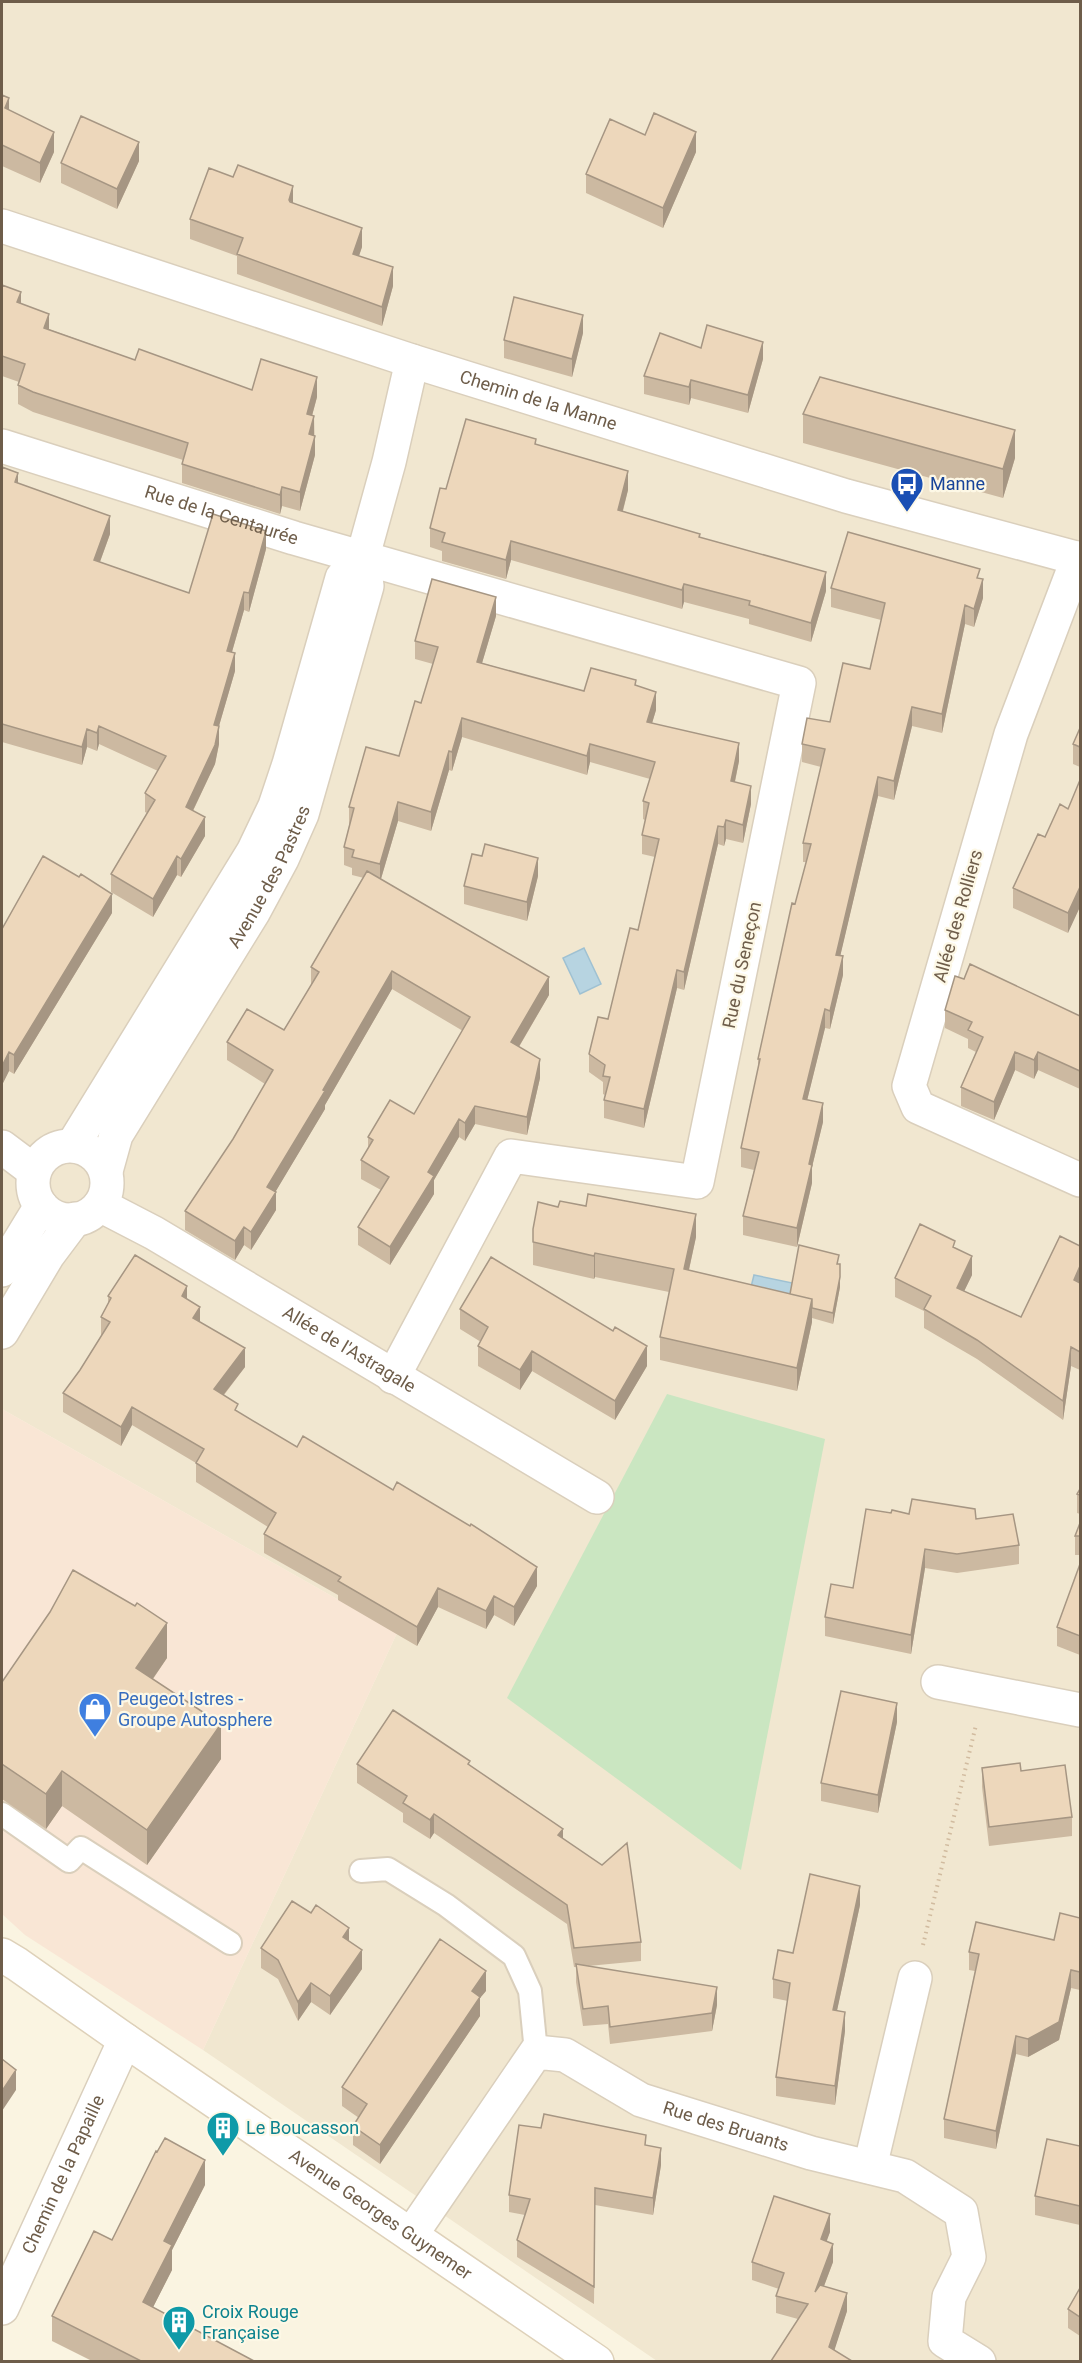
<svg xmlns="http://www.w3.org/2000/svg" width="1082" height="2363" font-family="Roboto,sans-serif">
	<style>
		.residential { fill: #f1e7d0 }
		.commercial { fill: #f9e6d5 }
		.green { fill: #cae6c1 }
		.water { fill: #b7d4e1; stroke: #9fc1d2; stroke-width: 1.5 }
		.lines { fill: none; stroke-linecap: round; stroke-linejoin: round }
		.service-casing { stroke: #dacfbc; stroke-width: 26 }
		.minor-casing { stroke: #dacfbc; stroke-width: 36 }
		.secondary-casing { stroke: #ded1b9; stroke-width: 36 }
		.path { stroke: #d1bb9f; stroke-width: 4; stroke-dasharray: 1.5 4.5; stroke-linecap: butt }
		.service { stroke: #fff; stroke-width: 22 }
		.minor { stroke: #fff; stroke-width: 33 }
		.secondary { stroke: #fff; stroke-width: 33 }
		.wall { fill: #ccb9a1 }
		.shaded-wall { fill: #a69683 }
		.building { fill: #edd7bb; stroke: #a69683; stroke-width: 1.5 }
		.labels { text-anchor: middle; stroke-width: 4.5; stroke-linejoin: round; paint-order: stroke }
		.street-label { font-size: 18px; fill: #6e5d4a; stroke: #fdf8e6 }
		.transit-label { font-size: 18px; fill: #164399; stroke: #fdf8e6; text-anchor: start }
		.shop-label { font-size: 18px; fill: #366cbe; stroke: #fdf8e6; text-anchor: start }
		.culture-label { font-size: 18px; fill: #0d838f; stroke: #fdf8e6; text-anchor: start }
	</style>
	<rect width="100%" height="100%" fill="#faf4e1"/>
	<path class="residential" d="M2,2H1080V2361H657L203,2050L397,1633L2,1409Z"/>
	<path class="commercial" d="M2,1409L397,1633L203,2050L25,1935L2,1914Z"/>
	<path class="green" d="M667,1394L825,1439L741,1870L507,1698Z"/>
	<path class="water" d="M584,948L601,984L580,994L563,958Z
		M754,1275L802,1285L797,1306L749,1295Z"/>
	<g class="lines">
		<g class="service-casing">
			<path id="service" d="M2,1814L69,1861L81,1848L230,1943
				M361,1871L388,1869L446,1905L514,1956L530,1991L536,2052"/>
		</g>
		<g class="minor-casing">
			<g id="minor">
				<path id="s1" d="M2,226L412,361L846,496L1080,559"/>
				<path id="s2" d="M2,446L294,538L799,683L697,1182L511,1156L393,1377"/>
				<path d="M1078,558L1011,734L909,1086L918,1107L1080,1180"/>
				<path d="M73,1145L253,852L275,806L289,764L342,578L363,556"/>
				<circle cx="70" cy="1183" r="37"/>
				<path d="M2,1147L34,1171"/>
				<path id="s3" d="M106,1171L116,1135L254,911L282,859L302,814L367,586L363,556L389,462L412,361"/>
				<path id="s4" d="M100,1205L154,1233L597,1497"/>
				<path d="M2,1270L41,1206"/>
				<path d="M2,1332L48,1255L75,1219"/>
				<path d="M938,1682L1080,1710"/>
				<path d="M870,2167L915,1978"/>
				<path id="s5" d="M411,2235L536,2052L565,2055L641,2100L811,2153L905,2176L961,2212L969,2257L949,2297L945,2341L979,2362"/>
				<path id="s6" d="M2,2308L125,2040"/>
			</g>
		</g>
		<g class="secondary-casing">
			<g id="secondary">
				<path id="s7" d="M2,1955L17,1964L125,2040L597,2362"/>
			</g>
		</g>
		<path class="path" d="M923,1945L976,1725"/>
		<use href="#service" class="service"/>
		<use href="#minor" class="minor"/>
		<use href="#secondary" class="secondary"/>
	</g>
	<path class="wall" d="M2,95L9,111L54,152L40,183L2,166Z
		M645,135L696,152L663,228L586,193V174Z
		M139,161L117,209L61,183V163Z
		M293,203L362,247L359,256L393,286L382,326L237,274V256L190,239V219Z
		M2,285L49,329L135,360L252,390L317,397L312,416H314L315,455L300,511L282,506L280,514L182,483V464L183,460L33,412L18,404V385L19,382L2,376Z
		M583,333L572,377L504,358V340Z
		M701,348L763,359L748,413L691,398L689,405L644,394V376Z
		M803,414L1015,458L1003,498L803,443Z
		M536,444L628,490L623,511L700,537L826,591L811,642L749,624V619L684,602L682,609L511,560L506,579L442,561V551L430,547V528L446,489Z
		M2,467L18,483L110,534L100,562L189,593L266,549L249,612L244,610L232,652L235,671L219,726V744L215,764L193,811L205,836L181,877L177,875L153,917L111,892V874L147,813L145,812V793L158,771L99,744L97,751L87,747L82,765L2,742Z
		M980,578L983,598L974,627L965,624L942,733L912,726L894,800L878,796L840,956L843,975L830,1029L825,1028L807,1100L823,1122L812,1167V1183L797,1247L743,1235V1216L754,1170L741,1167V1148L758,1069V1059L795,904L806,862H803V843L821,767L802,762V744L830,722L870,669L881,620L831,607V588Z
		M496,616L482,663L584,691L636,686L656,710L652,723L739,761L735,782L751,804L743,843L726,839L724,846L718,844L684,990L677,988L644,1128L604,1118V1100L605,1095L603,1094V1082L589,1072V1054L608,1019L638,930L655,857L642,854V835L645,820L643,819V801L650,779L590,762L587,775L462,737L452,771L449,770L431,831L398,821L381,879L549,995L519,1047L540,1078L527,1135L475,1124L465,1141L459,1137L434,1180V1194L390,1265L358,1245V1227L381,1190L361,1179V1160L368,1149V1137L414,1114L463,1031L392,989L325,1105V1109L275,1192L276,1210L251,1250L244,1245L235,1260L185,1230V1211L233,1139L265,1084L227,1060V1042L284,1030L311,985V967L364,878L352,875V868L344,865V847L349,826V807L399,756L421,703L433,664L415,659V641Z
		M1080,728V767L1073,764V744Z
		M1080,780L1068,933L1013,908V888L1045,837L1068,809Z
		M538,876L527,921L464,904V886Z
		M112,913L14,1074L9,1071L2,1085V929Z
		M945,1010L1080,1016V1089L1038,1070L1034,1079L1015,1070L994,1120L961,1106V1087L976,1052L968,1048V1039L945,1028Z
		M533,1229L696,1237L689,1270L790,1294L839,1264L840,1287L833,1324L812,1318V1322L797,1391L660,1360V1337L669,1292L595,1277L594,1279L533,1265Z
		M1080,1246V1370L1071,1366L1063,1420L977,1359L924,1328V1311L895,1297V1278L955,1249L972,1275L964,1291L1021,1317Z
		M108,1296L187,1300L200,1322L245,1367L224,1395L238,1412L297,1447L537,1586L514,1626L494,1615L486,1629L438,1607L417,1646L338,1600V1595L264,1553V1534L268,1527L196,1482V1463L132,1425L121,1446L63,1412V1393L80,1370L101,1336V1317L108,1304Z
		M460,1309L647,1366L615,1420L532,1371L520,1390L478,1366V1346L481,1342L460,1329Z
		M1080,1489V1514L1077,1513V1494Z
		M891,1513L976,1519L1019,1545V1564L957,1573L925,1568L911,1654L825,1636V1617L853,1588Z
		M1080,1523V1555H1075V1536Z
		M1080,1564V1655L1057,1646V1627Z
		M167,1658L153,1679L221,1759L147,1865L62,1806L46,1829L2,1799V1682Z
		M897,1722L878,1813L821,1801V1783Z
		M357,1764L470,1765L563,1839L641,1942V1961L588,1966L717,2005L712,2031L610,2044L608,2024L583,2026L576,1982V1967H574L567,1924L434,1833L430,1839L403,1822V1813L357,1783Z
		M982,1768L1021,1771L1072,1817V1836L989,1846L982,1787Z
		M860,1905L837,2010L845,2031L835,2105L776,2096V2077L788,2001L773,1998V1979L793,1953Z
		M1080,1918V1990L1071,1988L1059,2040L1028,2057L1016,2054L996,2149L944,2138V2119L975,1971L969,1970V1952L1054,1940Z
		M349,1941L362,1969L330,2015L311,2002L298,2021L278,1979L261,1968V1948Z
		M486,1991L480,1998V2016L380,2164L353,2145V2126L359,2118L342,2106V2087Z
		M646,2146L661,2165L653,2215L595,2205L594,2304L517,2257V2240L525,2215L509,2212V2195Z
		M1080,2146V2225L1035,2215V2196Z
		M205,2185L172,2250V2270L153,2307L254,2361H92L52,2341V2316L112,2240Z
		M830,2232L826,2241L833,2262L824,2286L847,2311L834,2350L771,2361L798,2319L776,2313V2296L779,2289L752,2280V2262Z
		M1080,2288V2336L1068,2328V2309Z"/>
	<path class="shaded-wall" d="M9,98V118L5,108Z
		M54,132V152L40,183V163Z
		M696,132V152L663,228V208Z
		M139,142V161L117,209V189Z
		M293,186V205L289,200Z
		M362,228V247L353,273V254Z
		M393,267V286L382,326V307Z
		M21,292V312L17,302Z
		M49,314V333L44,328Z
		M583,315V333L572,377V359Z
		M763,342V359L748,413V395Z
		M317,377V397L307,434V414Z
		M691,380V398L689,405V387Z
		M314,416V436L309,434Z
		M1015,430V458L1003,498V469Z
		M315,436V455L300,511V492Z
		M628,471V490L618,529V510Z
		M18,473V491L15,482Z
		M282,487V506L280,514V495Z
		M110,516V534L94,578V560Z
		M266,531V549L249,612V593Z
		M511,541V560L506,579V560Z
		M826,572V591L811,642V623Z
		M983,579V598L974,627V609Z
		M684,584V602L682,609V590Z
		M244,592V610L227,669V651Z
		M496,597V616L477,680V662Z
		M965,605V624L942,733V714Z
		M235,653V671L214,743V725Z
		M656,692V710L647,740V722Z
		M912,707V726L894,800V781Z
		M462,718V737L452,771V752Z
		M99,726V744L97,751V733Z
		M219,726V744L215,764L186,825V807Z
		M87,729V747L82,765V747Z
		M739,743V761L731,800V781Z
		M590,744V762L587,775V756Z
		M449,751V770L431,831V812Z
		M878,777V796L836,974V955Z
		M751,786V804L743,843V825Z
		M398,802V821L380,882V864Z
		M205,817V836L181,877V859Z
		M726,820V839L724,846V827Z
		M718,826V844L684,990V972Z
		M177,856V875L153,917V899Z
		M538,858V876L527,921V902Z
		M1080,887V907L1068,933V913Z
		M112,894V913L14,1074V1055Z
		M843,956V975L830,1029V1011Z
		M677,970V988L644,1128V1109Z
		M392,971V989L325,1105V1109L267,1206V1187Z
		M549,977V995L511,1060V1042Z
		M825,1009V1028L803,1117V1099Z
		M9,1052V1071L2,1085V1066Z
		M1015,1052V1070L994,1120V1102Z
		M1038,1052V1070L1034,1079V1060Z
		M540,1059V1078L527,1135V1117Z
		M823,1103V1122L812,1167V1183L797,1247V1228L809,1164Z
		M475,1106V1124L465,1141V1123Z
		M459,1119V1137L434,1180V1194L390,1265V1247L428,1172Z
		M276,1192V1210L251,1250V1232Z
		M696,1214V1237L684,1292V1269Z
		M244,1227V1245L235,1260V1241Z
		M595,1253V1277L594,1279V1256Z
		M972,1256V1275L957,1306V1288Z
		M1080,1266V1285L1074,1280Z
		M840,1277V1287L833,1324V1313Z
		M187,1286V1305L182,1296Z
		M812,1299V1322L797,1391V1368Z
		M200,1307V1326L193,1318Z
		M647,1346V1366L615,1420V1401Z
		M1071,1347V1366L1063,1420V1401Z
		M245,1348V1367L214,1407V1389Z
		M532,1351V1371L520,1390V1370Z
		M132,1407V1425L121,1446V1427Z
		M925,1549V1568L911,1654V1635Z
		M537,1567V1586L514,1626V1607Z
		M438,1588V1607L417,1646V1627Z
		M494,1596V1615L486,1629V1611Z
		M167,1623V1658L136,1703V1668Z
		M897,1703V1722L878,1813V1795Z
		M221,1724V1759L147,1865V1830Z
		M62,1771V1806L46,1829V1794Z
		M434,1814V1833L430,1839V1820Z
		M563,1829V1847L558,1835Z
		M860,1886V1905L833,2029V2010Z
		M349,1928V1947L343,1937Z
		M362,1950V1969L330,2015V1996Z
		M1071,1970V1988L1059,2040L1028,2057V2039Z
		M486,1971V1991L480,1998V2016L380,2164V2145L472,1991Z
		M311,1983V2002L298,2021V2002Z
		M717,1987V2005L712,2031V2013Z
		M845,2012V2031L835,2105V2086Z
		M1016,2036V2054L996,2149V2131Z
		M16,2070V2090L2,2111V2091Z
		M661,2148V2165L653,2215V2198Z
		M205,2160V2185L172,2250V2270L143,2327V2302L164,2241Z
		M830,2214V2232L821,2257V2239Z
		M833,2244V2262L815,2310V2292Z
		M847,2293V2311L831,2361L829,2347Z"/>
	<path class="building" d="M2,95L9,98L5,108L54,132L40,163L2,145Z
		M654,113L696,132L663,208L586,174L610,119L645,135Z
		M81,116L139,142L117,189L61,163Z
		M238,165L293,186L289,200L290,202L362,228L353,254L393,267L382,307L237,254L243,238L190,219L209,168L233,177Z
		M2,285L21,292L17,302L49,314L44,328L135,360L139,349L252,390L261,359L317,377L307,414L314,416L309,434L315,436L300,492L282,487L280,495L182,464L188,443L33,392L18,385L25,364L2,356Z
		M514,297L583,315L572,359L504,340Z
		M707,325L763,342L748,395L691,380L689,387L644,376L660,333L701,348Z
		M820,377L1015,430L1003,469L803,414Z
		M466,419L536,439L535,444L628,471L618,510L700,534L699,537L826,572L811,623L749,605L750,601L684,584L682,590L511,541L506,560L442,542L445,533L430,528L440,488L446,489Z
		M2,467L18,473L15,482L110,516L94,560L189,593L213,514L266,531L249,593L244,592L227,651L235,653L214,725L219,726L215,745L186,807L205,817L181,859L177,856L153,899L111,874L155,800L145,793L166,756L99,726L97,733L87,729L82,747L2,724Z
		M848,532L980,569L977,578L983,579L974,609L965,605L942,714L912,707L894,781L878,777L836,955L843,956L830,1011L825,1009L803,1099L823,1103L809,1164L812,1165L797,1228L743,1216L759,1152L741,1148L760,1059H758L792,903L795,904L811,844L803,843L825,749L802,744L807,718L830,722L843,663L870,669L885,603L831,588Z
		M432,579L496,597L477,662L584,691L591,668L636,680L635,685L656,692L647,722L739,743L731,781L751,786L743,825L726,820L724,827L718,826L684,972L677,970L644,1109L604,1100L610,1077L603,1076L605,1065L589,1054L598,1017L608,1019L630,928L638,930L659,839L642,835L649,803L643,801L655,762L590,744L587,756L462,718L452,752L449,751L431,812L398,802L380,864L352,857L354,850L344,847L354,808L349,807L366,747L399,756L415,701L421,703L438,647L415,641Z
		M1080,728V747L1073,744Z
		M1080,780V887L1068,913L1013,888L1038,834L1045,837L1060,804L1068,809Z
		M485,844L538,858L527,902L464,886L472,854L482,856Z
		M43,856L79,877L81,874L112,894L14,1055L9,1052L2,1066V929Z
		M367,871L549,977L511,1042L540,1059L527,1117L475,1106L465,1123L459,1119L428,1172L434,1176L390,1247L358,1227L389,1177L361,1160L373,1140L368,1137L390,1100L414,1114L470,1017L392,971L323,1090L325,1091L267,1187L276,1192L251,1232L244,1227L235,1241L185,1211L233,1139L273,1070L227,1042L247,1009L284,1030L319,972L311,967Z
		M970,964L1080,1016V1071L1038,1052L1034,1060L1015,1052L994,1102L961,1087L983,1037L968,1030L972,1022L945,1010L955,976L964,979Z
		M588,1194L696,1214L684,1269L812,1299L797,1368L660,1337L674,1269L595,1253L594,1256L533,1242V1229L538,1202L558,1207L560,1201L586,1206Z
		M920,1224L955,1241L953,1247L972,1256L957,1288L1021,1317L1060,1236L1080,1246V1266L1074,1280L1080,1283V1352L1071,1347L1063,1401L977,1340L924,1309L931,1296L895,1278Z
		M799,1245L839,1255L837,1264H840V1277L833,1313L812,1308V1299L790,1294Z
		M135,1255L187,1286L182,1296L200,1307L193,1318L245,1348L214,1389L238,1404L235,1410L297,1447L303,1436L393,1490L397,1482L470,1526L471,1524L537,1567L514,1607L494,1596L486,1611L438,1588L417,1627L338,1581L341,1577L264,1534L276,1513L196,1463L204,1449L132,1407L121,1427L63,1393L80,1370L110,1322L101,1317L111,1298L108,1296Z
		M491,1257L613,1331L615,1327L647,1346L615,1401L532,1351L520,1370L478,1346L488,1327L460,1309Z
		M1080,1489V1495L1077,1494Z
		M912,1499L975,1509L976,1519L1013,1514L1019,1545L957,1554L925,1549L911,1635L825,1617L831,1584L853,1588L866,1509L891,1513L892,1510L909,1514Z
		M1080,1523V1536H1075Z
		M1080,1564V1636L1057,1627Z
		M73,1570L135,1606L137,1603L167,1623L136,1668L221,1724L147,1830L62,1771L46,1794L2,1764V1682L50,1612Z
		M841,1691L897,1703L878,1795L821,1783Z
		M393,1710L470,1761L468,1764L563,1829L558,1835L602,1865L627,1843L641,1942L574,1948L567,1905L434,1814L430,1820L403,1803L407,1796L357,1764Z
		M1020,1763L1021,1771L1065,1765L1072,1817L989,1827L982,1768Z
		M810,1874L860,1886L833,2010L845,2012L835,2086L776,2077L790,1983L773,1979L778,1950L793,1953Z
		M292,1901L311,1913L316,1905L349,1928L343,1937L362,1950L330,1996L311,1983L298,2002L278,1960L261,1948Z
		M1060,1913L1080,1918V1972L1071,1970L1059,2022L1028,2039L1016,2036L996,2131L944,2119L979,1954L969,1952L976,1922L1054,1940Z
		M440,1939L486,1971L472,1991L480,1997L380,2145L353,2126L367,2104L342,2087Z
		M576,1964L717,1987L712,2013L610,2027L608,2006L583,2009Z
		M2,2059L16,2070L2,2091Z
		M544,2114L646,2135L645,2145L661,2148L653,2198L595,2188L594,2287L517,2240L530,2199L509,2195L519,2125L541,2128Z
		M165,2138L205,2160L164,2241L172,2245L143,2302L254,2361H141L52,2316L94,2231L112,2240L156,2151L157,2152Z
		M1047,2139L1080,2146V2206L1035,2196Z
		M774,2196L830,2214L821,2239L833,2244L815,2292L820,2285L847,2293L829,2347L852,2361H771L808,2304L776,2296L784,2273L752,2262Z
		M1080,2288V2317L1068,2309Z"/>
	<defs>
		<g id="bus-pin" transform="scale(1.725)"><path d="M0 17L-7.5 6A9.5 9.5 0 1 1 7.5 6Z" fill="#1a4fb4" stroke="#fdf8e6"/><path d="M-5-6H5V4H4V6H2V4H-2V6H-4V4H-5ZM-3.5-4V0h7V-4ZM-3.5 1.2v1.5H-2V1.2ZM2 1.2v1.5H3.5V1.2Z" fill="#fff"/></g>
		<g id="shop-pin" transform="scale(1.725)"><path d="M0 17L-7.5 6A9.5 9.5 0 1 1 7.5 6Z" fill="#3f7fe0" stroke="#fdf8e6"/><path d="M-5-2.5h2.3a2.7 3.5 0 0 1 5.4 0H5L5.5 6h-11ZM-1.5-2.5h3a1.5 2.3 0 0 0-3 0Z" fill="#fff"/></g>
		<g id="building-pin" transform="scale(1.725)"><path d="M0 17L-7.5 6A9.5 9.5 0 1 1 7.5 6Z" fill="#0f9aa8" stroke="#fdf8e6"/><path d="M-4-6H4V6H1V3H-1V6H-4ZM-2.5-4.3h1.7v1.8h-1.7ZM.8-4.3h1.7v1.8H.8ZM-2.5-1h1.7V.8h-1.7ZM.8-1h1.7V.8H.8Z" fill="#fff"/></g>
	</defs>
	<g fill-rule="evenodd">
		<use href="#bus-pin" x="907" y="484"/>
		<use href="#shop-pin" x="95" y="1709"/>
		<use href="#building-pin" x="223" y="2128"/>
		<use href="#building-pin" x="179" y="2322"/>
	</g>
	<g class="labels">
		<g class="street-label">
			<text dy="6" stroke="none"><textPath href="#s1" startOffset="564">Chemin de la Manne</textPath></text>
			<text dy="6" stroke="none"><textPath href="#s2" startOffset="230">Rue de la Centaurée</textPath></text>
			<text dy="6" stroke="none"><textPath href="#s3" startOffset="338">Avenue des Pastres</textPath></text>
			<text transform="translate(958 916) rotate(-74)" y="6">Allée des Rolliers</text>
			<text transform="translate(742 965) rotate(-78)" y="6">Rue du Seneçon</text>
			<text dy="6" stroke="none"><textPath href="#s4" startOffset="288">Allée de l'Astragale</textPath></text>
			<text dy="6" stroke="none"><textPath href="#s5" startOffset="428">Rue des Bruants</textPath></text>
			<text dy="6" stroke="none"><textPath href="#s6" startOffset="147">Chemin de la Papaille</textPath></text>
			<text dy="6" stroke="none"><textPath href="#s7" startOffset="459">Avenue Georges Guynemer</textPath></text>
		</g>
		<g class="transit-label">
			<text x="930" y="490">Manne</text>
		</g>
		<g class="shop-label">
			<text x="118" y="1705">Peugeot Istres -<tspan x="118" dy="21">Groupe Autosphere</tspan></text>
		</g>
		<g class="culture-label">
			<text x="246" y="2134">Le Boucasson</text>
			<text x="202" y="2318">Croix Rouge<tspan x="202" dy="21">Française</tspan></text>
		</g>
	</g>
	<rect width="1082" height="2363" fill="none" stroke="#6e5d4a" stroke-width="6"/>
</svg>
